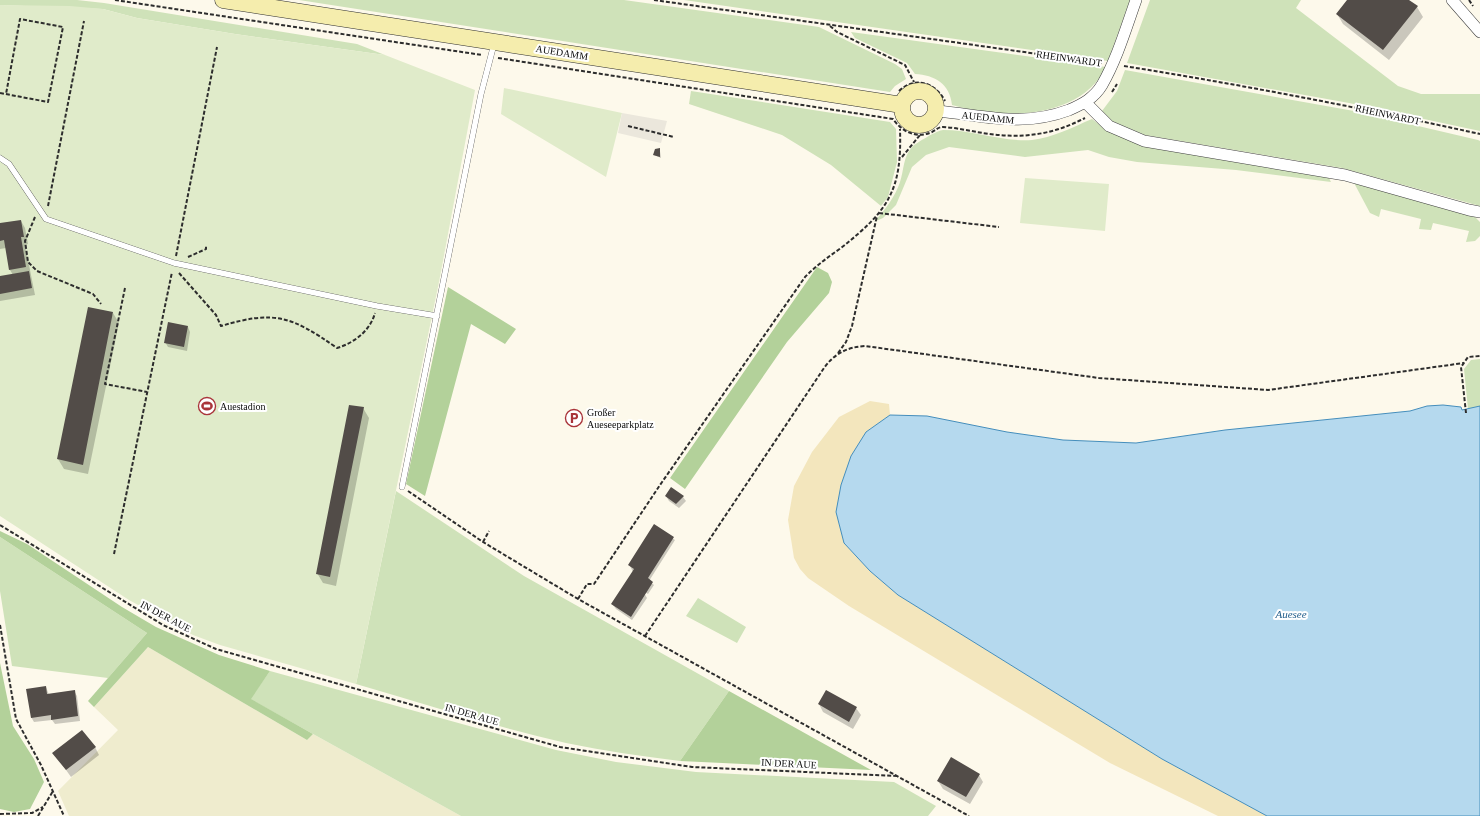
<svg xmlns="http://www.w3.org/2000/svg" width="1480" height="816" font-family="'Times New Roman',serif">
	<style>
		.farmland { fill: #efecce }
		.green { fill: #cfe2b9 }
		.forest { fill: #b3d19a }
		.sand { fill: #f3e6bd }
		.pitch { fill: #e0ebca }
		.plaza { fill: #ebe7dc }
		.water { fill: #b5d9ee; stroke: #458ebc }
		.shadow { fill: #0003; fill-rule: evenodd }
		.building { fill: #524c48 }
		.lines { fill: none; stroke-linecap: round; stroke-linejoin: round }
		.lane-casing { stroke: #3e3e3e; stroke-width: 6 }
		.street-casing { stroke: #3e3e3e; stroke-width: 12 }
		.secondary-casing { stroke: #2d2d2d; stroke-width: 17 }
		.path { stroke: #2d2d2d; stroke-width: 2; stroke-dasharray: 4 2; stroke-linecap: butt }
		.lane { stroke: #fff; stroke-width: 5.5 }
		.street { stroke: #fff; stroke-width: 11 }
		.secondary { stroke: #f5edad; stroke-width: 16 }
		.labels { text-anchor: middle; stroke-width: 4; stroke-linejoin: round; paint-order: stroke }
		.street-label { font-size: 10px; fill: #0b0b0b; stroke: #fff }
		.poi-label { font-size: 10px; fill: #0b0b0b; stroke: #fff; text-anchor: start }
		.water-label { font-size: 11px; font-style: italic; fill: #24608d; stroke: #fff }
	</style>
	<rect width="100%" height="100%" fill="#fdf9eb"/>
	<path class="farmland" d="M148,647L307,740L313,734L461,816H69L58,791L118,730L94,707Z"/>
	<path class="green" d="M0,0H77L104,3L357,44L385,55L235,34L137,18L103,9L0,5Z
		M299,0H624L819,27L895,64L902,69L906,79L895,86L890,92Z
		M684,0H1130L1108,61Z
		M1150,0H1301L1296,8L1398,86L1421,94H1480V131L1349,103L1127,63Z
		M851,32L1106,67C1080,120 1002,120 952,105C950,84 935,75 915,74L907,63L855,38Z
		M1125,70L1354,111L1478,140L1480,141V206L1342,168L1145,135L1112,121L1102,111L1117,91Z
		M691,91L890,122L896,129L897,162L888,197L881,206L831,165L782,135L689,104Z
		M1092,119C1108,132 1124,139 1144,144L1328,176L1331,182L1236,170L1137,162L1109,157L1088,150L1025,157L949,147L926,155L912,167L896,205L883,218L874,222C885,210 895,197 900,182C904,170 903,157 912,147C916,143 938,130 943,130C973,130 1002,142 1032,140C1052,138 1073,127 1092,119Z
		M1353,181L1474,216L1480,222V236L1475,241L1466,242L1469,231L1433,223L1431,230L1419,229L1421,219L1381,209L1379,217L1370,213Z
		M1480,359V406L1468,409L1464,369L1471,360Z
		M396,491L524,576L729,691L680,761C642,756 604,751 566,743C495,727 425,704 356,684Z
		M0,537L147,633L108,678L12,666L0,591Z
		M698,598L746,627L737,643L686,616Z
		M270,671L556,750L616,762L696,772L894,782L936,806L928,816H461L250,699Z"/>
	<path class="forest" d="M817,267L828,273L832,282L829,293L787,342L685,489L670,478Z
		M448,287L516,329L505,344L471,324L425,496L406,484Z
		M0,531L27,544L122,607L156,627L219,655L270,671L251,699L313,734L307,740L148,647L94,707L88,701L147,633L0,537Z
		M0,663L13,726L34,759L44,782L30,809L14,812L0,809Z
		M729,691L871,770L680,761Z"/>
	<path class="sand" d="M870,401L889,404L890,415L866,432L844,543L870,571L898,595L1162,759L1267,816H1218L1110,763L849,606L808,578L800,569L794,558L788,520L794,486L812,452L839,417Z"/>
	<path class="pitch" d="M0,5L70,6L103,9L137,18L235,34L385,55L475,90L439,282L356,684L220,645L193,635L129,600L0,516Z
		M504,88L622,113L606,177L501,114Z
		M1025,178L1109,184L1105,231L1020,223Z"/>
	<path class="plaza" d="M622,113L667,121L661,143L618,133Z"/>
	<path class="water" d="M1443,405L1461,407L1462,410L1480,406V816H1267L1162,759L898,595L870,571L844,543L836,512L841,485L851,456L866,432L890,415L927,416L1007,432L1063,440L1136,443L1225,430L1410,411L1427,406Z"/>
	<path class="shadow" d="M1348,0H1408L1417,7L1423,17L1389,60L1343,24L1337,14Z
		M659,149L660,151L661,158L654,155Z
		M21,221L25,228L28,244L25,245L35,295L0,301V277L13,275L10,270L6,248L0,249V224Z
		M113,313L119,323L88,474L64,469L58,459Z
		M188,327L190,332L187,351L168,347L165,342Z
		M363,408L369,418L336,586L323,583L317,573Z
		M666,496L683,497L686,501L679,508L669,501Z
		M656,527L675,540L649,581L654,585L648,594L643,591L647,598L632,620L616,609L613,605L633,572L630,566ZM639,571L648,577L647,579Z
		M46,687L49,695L74,691L77,696L80,721L55,724L52,720L34,722L31,717Z
		M819,704L856,708L861,715L853,729L823,712Z
		M95,747L99,755L71,777L54,753Z
		M979,775L983,782L970,804L943,789L938,781Z"/>
	<path class="building" d="M1347,0H1409L1418,6L1383,50L1336,14Z
		M660,148V157L653,155L655,149Z
		M21,220L24,237H21L26,267L9,270L4,240L0,241V223Z
		M29,271L32,288L0,294V276Z
		M88,307L113,312L83,465L57,459Z
		M168,322L188,326L184,347L164,343Z
		M349,405L364,407L330,577L316,574Z
		M671,487L684,496L676,504L665,496Z
		M654,524L674,537L648,578L653,582L631,617L611,604L634,569L628,565Z
		M46,686L47,694L75,690L78,716L51,720V715L31,718L26,689Z
		M826,690L857,707L849,722L818,704Z
		M82,730L96,747L66,770L52,753Z
		M951,757L980,774L966,797L937,781Z"/>
	<g class="lines">
		<g class="lane-casing">
			<path id="lane" d="M0,158L9,164L46,219L174,263L377,306L437,316
				M402,487L481,94L494,44"/>
		</g>
		<g class="street-casing">
			<path id="street" d="M1452,0L1480,32
				M1086,103L1109,126L1144,141L1345,175L1469,210L1480,212
				M936,111C984,115 1021,128 1069,110C1083,104 1094,98 1102,85C1117,59 1126,28 1136,0"/>
		</g>
		<g class="secondary-casing">
			<path id="secondary" d="M223,0L902,105
				M902 108a17 17 0 1 1 34 0a17 17 0 1 1-34 0Z"/>
		</g>
		<path class="path" d="M115,0L482,55
			M654,0L1102,63
			M1469,0L1473,6
			M830,26L837,32L905,65L914,82
			M498,58L893,119C902,132 917,139 932,132C936,130 938,127 943,127C962,128 981,134 1000,135C1031,138 1058,132 1085,118
			M1124,66C1243,85 1362,108 1480,134
			M899,91C915,76 935,82 945,101
			M1112,92L1117,84
			M0,93L48,102L63,27L20,19L6,94
			M628,126L674,137
			M902,157L920,135
			M48,206L84,21
			M879,213L999,227
			M35,217L25,241L28,262L37,271L93,294L101,304
			M176,256L217,47
			M188,257L206,249V245
			M179,273L216,315L221,326C275,310 291,316 337,348C354,343 370,331 375,313
			M125,288L105,384L147,392
			M838,353L846,342L852,326L877,216
			M1466,413L1461,367L1468,357L1480,356
			M408,491L483,542L578,599L969,816
			M0,525L163,625L216,649L560,747L692,767L897,776
			M483,542L489,531
			M114,554L172,272
			M578,599L587,584H594L660,485L805,277C816,266 828,257 841,248C889,210 902,190 900,129
			M0,625L16,719L41,765L64,816
			M645,636L824,368C834,354 847,347 865,346L1099,378L1268,390L1464,363
			M0,814L32,813L43,807
			M38,816L53,791"/>
		<use href="#lane" class="lane"/>
		<use href="#street" class="street"/>
		<use href="#secondary" class="secondary"/>
	</g>
	<defs>
		<g id="stadium-ring" transform="scale(0.9)"><circle r="9.5" fill="#fff" stroke="#a9343a" stroke-width="1.5"/><path d="M0-5a6.5 5 0 1 0 0 10a6.5 5 0 1 0 0-10ZM-3.5-1.8h7v3.6h-7Z" fill="#a9343a"/></g>
		<g id="parking-ring" transform="scale(0.9)"><circle r="9.5" fill="#fff" stroke="#a9343a" stroke-width="1.5"/><path d="M-3.5-5.5H1a3.5 3.5 0 0 1 0 7H-1V5.5H-3.5ZM-1-3.4V-.6H.8a1.4 1.4 0 0 0 0-2.8Z" fill="#a9343a"/></g>
	</defs>
	<g fill-rule="evenodd">
		<use href="#stadium-ring" x="207" y="406"/>
		<use href="#parking-ring" x="574" y="418"/>
	</g>
	<g class="labels">
		<g class="street-label">
			<text transform="translate(562 52) rotate(9)" y="4">AUEDAMM</text>
			<text transform="translate(1069 58) rotate(8)" y="4">RHEINWARDT</text>
			<text transform="translate(1388 114) rotate(12)" y="4">RHEINWARDT</text>
			<text transform="translate(988 117) rotate(6)" y="4">AUEDAMM</text>
			<text transform="translate(166 616) rotate(28)" y="4">IN DER AUE</text>
			<text transform="translate(472 714) rotate(16)" y="4">IN DER AUE</text>
			<text transform="translate(789 763) rotate(3)" y="4">IN DER AUE</text>
		</g>
		<g class="poi-label">
			<text x="220" y="410">Auestadion</text>
			<text x="587" y="416">Großer<tspan x="587" dy="12">Aueseeparkplatz</tspan></text>
		</g>
		<g class="water-label">
			<text x="1291" y="618">Auesee</text>
		</g>
	</g>
</svg>
